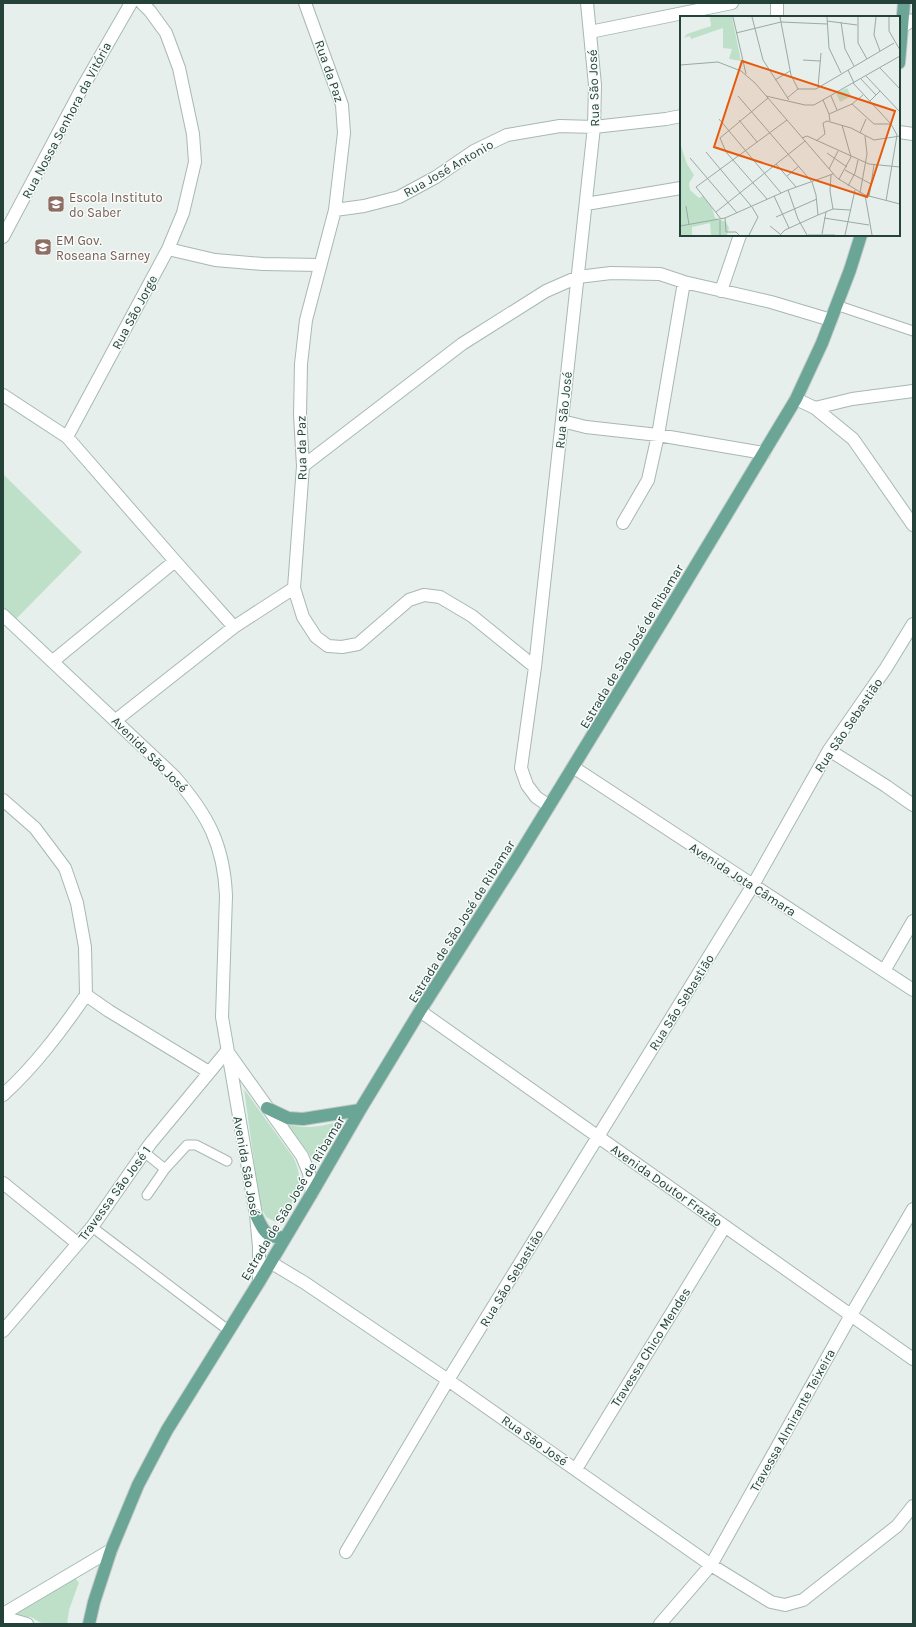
<svg xmlns="http://www.w3.org/2000/svg" width="916" height="1627" font-family="Karla,sans-serif">
	<style>
		.green { fill: #bfe0c8 }
		.lines { fill: none; stroke-linecap: round; stroke-linejoin: round }
		.lane-casing { stroke: #a8b8b2; stroke-width: 11 }
		.street-casing { stroke: #a8b8b2; stroke-width: 14 }
		.secondary-casing { stroke: #a4bbb3; stroke-width: 14 }
		.primary-casing { stroke: #c2cac8; stroke-width: 14 }
		.lane { stroke: #fff; stroke-width: 9 }
		.street { stroke: #fff; stroke-width: 12 }
		.secondary { stroke: #fff; stroke-width: 12 }
		.primary { stroke: #6aa596; stroke-width: 12 }
		.labels { text-anchor: middle; stroke-width: 3; stroke-linejoin: round; paint-order: stroke }
		.street-label { font-size: 13px; fill: #24423a; stroke: #f7fbf9 }
		.education-label { font-size: 13px; fill: #785e54; stroke: #f7fbf9; text-anchor: start }
		.inset-road { fill: none; stroke: #98aaa4; stroke-width: 1 }
		.view { fill: #e8590c; fill-opacity: 0.15; stroke: #e8590c; stroke-width: 2 }
		.inset-edge { fill: none; stroke: #24423a; stroke-width: 2 }
	</style>
	<rect width="100%" height="100%" fill="#e6efeb"/>
	<path class="green" d="M3,474L82,552L16,619L3,607Z
		M244,1089L293,1157C306,1181 296,1199 282,1220L276,1222L266,1217L260,1205Z
		M341,1121L316,1163L287,1124C307,1130 322,1126 341,1121Z
		M75,1578L79,1583L78,1585L69,1610L67,1624H43L31,1617L5,1615Z"/>
	<g class="lines">
		<g class="lane-casing">
			<path id="lane" d="M836,305L913,331
				M144,1152L165,1169
				M147,1195L165,1169L187,1145H196L227,1161
				M92,1227L228,1330"/>
		</g>
		<g class="street-casing">
			<path id="street" d="M305,3L342,105L344,133L335,210L306,320L301,364L300,415L303,466L294,588L303,617L316,637L328,646L342,647L358,644L409,600L424,595L440,597L472,616L535,667
				M777,17V3
				M903,26L913,20
				M590,32L732,3
				M899,132L913,134
				M586,204L681,188
				M335,210L364,206L399,197L436,177L474,151L507,135L560,126L594,127L666,119L681,116
				M3,237L81,90L131,3
				M168,249L215,260L263,264L320,265
				M721,291L740,235
				M3,395L67,437L175,561L234,627L294,588
				M796,399L815,408L853,439L913,525
				M815,408L852,399L913,391
				M562,421L586,427L658,435L764,453
				M67,437L168,249L183,213L195,162L193,134L179,68L166,33L150,11L142,3
				M303,466L462,344L546,291L578,277L611,273L660,274L684,282L771,302L831,320
				M623,523L648,480L658,435L684,282
				M53,661L175,561
				M116,720L234,627
				M829,750L886,786L913,805
				M573,767L913,990
				M3,800L35,828L65,868L77,903L85,947L86,995
				M549,806L536,797L527,785L521,768L535,667L594,127L595,85L587,3
				M884,971L913,921
				M86,995L109,1011L209,1072
				M420,1011L913,1359
				M3,1095C35,1066 61,1031 86,995
				M3,1183L77,1243
				M270,1262L305,1283L448,1380L711,1565L771,1602L785,1605L803,1600L897,1526L913,1506
				M3,1331L92,1227L150,1144L227,1051
				M576,1469L725,1226
				M346,1552L448,1380L753,885L829,750L886,668L913,624
				M660,1624L711,1565L851,1315L913,1209"/>
		</g>
		<g class="secondary-casing">
			<path id="secondary" d="M3,615L174,776C207,814 224,844 226,896L222,1017L256,1215L259,1247V1282
				M230,1055L302,1156L309,1173L312,1193
				M3,1614L111,1550
				M3,1621L13,1620L27,1624"/>
		</g>
		<g class="primary-casing">
			<path id="primary" d="M899,63L904,3
				M267,1108L288,1118L303,1119L360,1110
				M256,1215C263,1230 266,1239 285,1237
				M89,1624L94,1602L111,1550L138,1485L167,1430L259,1282L312,1193L360,1110L420,1011L516,860L666,615L796,399L822,343L850,270L861,235"/>
		</g>
		<use href="#lane" class="lane"/>
		<use href="#street" class="street"/>
		<use href="#secondary" class="secondary"/>
		<use href="#primary" class="primary"/>
	</g>
	<defs>
		<g id="school-square" transform="scale(0.9)"><rect x="-9" y="-9" width="18" height="18" rx="4" fill="#8d6e63" stroke="#f7fbf9"/><path d="M0-5L7-2L0 1L-7-2ZM-4 1L0 2.5L4 1V4Q0 6-4 4Z" fill="#fff"/></g>
	</defs>
	<g fill-rule="evenodd">
		<use href="#school-square" x="56" y="204"/>
		<use href="#school-square" x="43" y="247"/>
	</g>
	<g class="labels">
		<g class="street-label">
			<text transform="translate(330 71) rotate(71)" y="5">Rua da Paz</text>
			<text transform="translate(593 88) rotate(-92)" y="5">Rua São José</text>
			<text transform="translate(66 120) rotate(-62)" y="5">Rua Nossa Senhora da Vitória</text>
			<text transform="translate(448 168) rotate(-30)" y="5">Rua José Antonio</text>
			<text transform="translate(134 312) rotate(-62)" y="5">Rua São Jorge</text>
			<text transform="translate(563 410) rotate(-84)" y="5">Rua São José</text>
			<text transform="translate(301 448) rotate(-91)" y="5">Rua da Paz</text>
			<text transform="translate(631 646) rotate(-59)" y="5">Estrada de São José de Ribamar</text>
			<text transform="translate(848 725) rotate(-56)" y="5">Rua São Sebastião</text>
			<text transform="translate(150 754) rotate(45)" y="5">Avenida São José</text>
			<text transform="translate(743 879) rotate(33)" y="5">Avenida Jota Câmara</text>
			<text transform="translate(461 921) rotate(-58)" y="5">Estrada de São José de Ribamar</text>
			<text transform="translate(681 1002) rotate(-58)" y="5">Rua São Sebastião</text>
			<text transform="translate(247 1166) rotate(80)" y="5">Avenida São José</text>
			<text transform="translate(667 1185) rotate(35)" y="5">Avenida Doutor Frazão</text>
			<text transform="translate(114 1193) rotate(-54)" y="5">Travessa São José 1</text>
			<text transform="translate(292 1198) rotate(-59)" y="5">Estrada de São José de Ribamar</text>
			<text transform="translate(511 1278) rotate(-59)" y="5">Rua São Sebastião</text>
			<text transform="translate(650 1347) rotate(-58)" y="5">Travessa Chico Mendes</text>
			<text transform="translate(792 1420) rotate(-61)" y="5">Travessa Almirante Teixeira</text>
			<text transform="translate(535 1440) rotate(35)" y="5">Rua São José</text>
		</g>
		<g class="education-label">
			<text x="69" y="202">Escola Instituto<tspan x="69" dy="15">do Saber</tspan></text>
			<text x="56" y="245">EM Gov.<tspan x="56" dy="15">Roseana Sarney</tspan></text>
		</g>
	</g>
	<g transform="translate(680 16)">
		<rect width="220" height="220" fill="#e6efeb"/>
		<path d="M30,1H52L61,45L49,43L52,33L43,32V12L11,23L10,20L4,22L7,18L31,10ZM167,72L171,80L160,86L156,77ZM0,127L7,148L14,159L9,167L10,174L19,182L23,180L32,192L35,202L46,206L49,212L47,219H31L30,207L12,211V219H0Z" fill="#bfe0c8"/>
		<path class="inset-road" d="M53,1L66,58M72,1L83,44L109,84M100,1L111,59L118,73M147,1L149,32L161,57M178,1V27L187,43M196,1L194,19L200,35M209,1V15L220,34M147,5L177,9M161,6L165,33L174,50M56,17L101,6L147,8M123,44L140,45M0,49L38,46L61,55L75,67L157,162L185,179L220,188M200,52L220,73M168,54L174,67M186,60L220,96M181,63L196,79M95,64L110,55M173,67L211,108L217,119L206,185M138,71L141,37M118,73H136L214,27M58,80L132,166L136,179L138,199M86,80L125,89H134L220,40M151,80L157,94M107,82L118,73M143,84L149,98M190,85L200,75M172,88L194,108H211M39,103L101,177M59,104L77,126M150,105L149,98L172,88L183,79M180,117L186,103M122,122L127,120L189,148L220,151M136,125L145,118L143,107L147,105L171,112L194,124L220,120M26,136L72,191L78,201L69,219M147,137L167,151M10,142L57,197M96,148L116,171M149,153L158,135M165,154L191,168M151,159L150,175L153,193M107,160L119,150M159,163L171,141L162,109M168,170L175,157L178,144M108,174L118,203L127,219M180,177L187,138L185,120M185,179L192,219M94,180L109,212M189,181L194,149M87,183L46,136L40,122L88,82M6,190L9,209M36,196L125,125M96,201L137,183M45,202L46,216H56L59,219M144,202L189,209M41,203L16,171L107,104M40,204V219M0,210L45,202L108,174L153,158M90,210L100,218M142,218L146,196M100,219L105,214L138,199L153,193L170,194M128,219H155M165,219L175,174"/>
		<path class="view" d="M62,45L215,95L187,181L34,131Z"/>
		<rect width="220" height="220" class="inset-edge"/>
	</g>
	<rect width="916" height="1627" fill="none" stroke="#24423a" stroke-width="8"/>
</svg>
